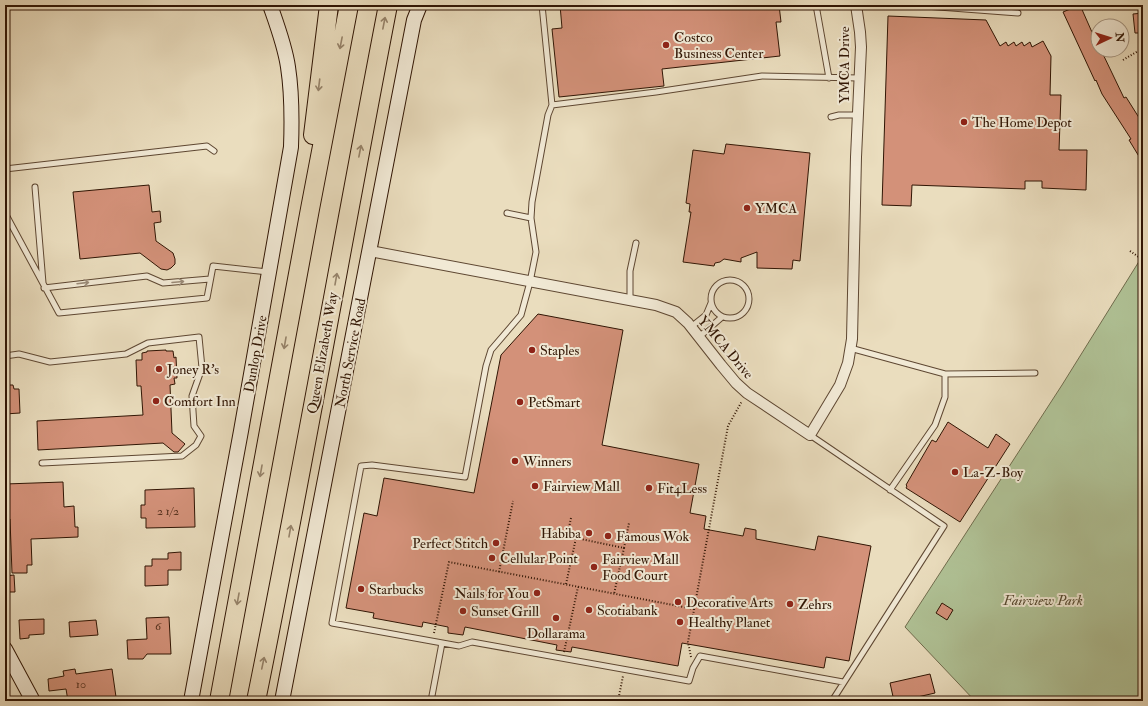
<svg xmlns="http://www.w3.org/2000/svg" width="1148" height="706" font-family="'IM FELL Double Pica',serif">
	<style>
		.green { fill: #b0c296; stroke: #706c4d }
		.building { fill: #d39179; stroke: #301504 }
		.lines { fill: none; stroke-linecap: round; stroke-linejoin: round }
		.lane-casing { stroke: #5e4732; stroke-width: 7 }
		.street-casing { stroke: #5e4732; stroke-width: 12 }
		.secondary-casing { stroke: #301504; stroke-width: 16 }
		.highway-casing { stroke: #301504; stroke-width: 20 }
		.path { stroke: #301504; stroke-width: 2; stroke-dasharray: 1 2; stroke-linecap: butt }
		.lane { stroke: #f1e9d5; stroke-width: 5 }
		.street { stroke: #f1e9d5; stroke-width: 10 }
		.secondary { stroke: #f1e9d5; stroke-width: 14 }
		.highway { stroke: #eaddbe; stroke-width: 18 }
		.oneway { stroke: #96836a }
		.oneway2 { stroke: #9a8a77 }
		.poi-dot { fill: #8f2418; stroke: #f1e9d5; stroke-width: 1.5 }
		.labels { text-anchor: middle; stroke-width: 4; stroke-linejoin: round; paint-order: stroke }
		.number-label { font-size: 12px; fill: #593421 }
		.poi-label { font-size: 14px; fill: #301504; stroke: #f1e9d5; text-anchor: start }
		.street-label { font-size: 14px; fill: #301504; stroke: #f1e9d5 }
		.park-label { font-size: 14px; font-style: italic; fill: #564930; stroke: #f1e9d5 }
	</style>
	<rect width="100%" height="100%" fill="#eaddbe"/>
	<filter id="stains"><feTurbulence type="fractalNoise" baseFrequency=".005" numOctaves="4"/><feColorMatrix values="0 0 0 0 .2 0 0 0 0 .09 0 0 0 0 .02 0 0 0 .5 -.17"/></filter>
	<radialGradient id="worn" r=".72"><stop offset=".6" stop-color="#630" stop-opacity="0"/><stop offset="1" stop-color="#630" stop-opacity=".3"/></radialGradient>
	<path class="green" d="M1143,255V695L1139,701H975L905,627L1062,385Z"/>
	<path class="building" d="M560,5H779L781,22H776L780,56L662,69L664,86L559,97L552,29L562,28Z
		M1080,5L1095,39H1096L1098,43V50H1101L1124,98L1126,97L1143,124V163L1129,140L1131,139L1102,94L1096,80L1095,81L1063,12Z
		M1143,13V33H1135L1133,14Z
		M888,16L986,20L1000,46L1006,42L1008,46L1014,42L1016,46L1022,42L1024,46L1030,42L1032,47L1043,41L1051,56L1050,95H1061L1059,150H1087L1086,190L1042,188V181H1025V189L912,185L911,206L882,205Z
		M726,144L810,153L800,261L793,260L792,269L757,268V252L741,258V262L724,259L720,262L715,263L714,266L683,262L691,212H689L690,204L686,203L693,150L724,154Z
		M149,185L152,212L160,211L161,222L154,223L156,241L173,253L175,259V264L171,268L167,270L161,269L140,253L80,259L73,192Z
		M538,314L623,330L602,445L699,464L690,513L706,516L704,529L743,536L745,528L756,530V539L815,550L818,536L871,546L849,661L826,657L824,668L682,643L678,666L572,647L571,652L556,650L557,645L465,627L463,635L448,633V627L423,622L422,627L373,618L374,613L346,608L364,513L377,516L384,478L474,493L501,355Z
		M166,350V351H173L174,358L176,357L177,378H174L175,384L170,385L172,433L185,444L178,452H174L163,443L38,450L37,421L143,415L141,386H137L136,360H142V353L147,352V351Z
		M5,385H13L14,389H19L20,413L5,414Z
		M948,422L988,448L996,434L1010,444L960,522L906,488L907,486L906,485L932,440L936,442Z
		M63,482L64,507L74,506L75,527H78V537L31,539L32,565H27V573H12L10,519H5V484Z
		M194,488L195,527L146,528V518H141V505H145V490Z
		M181,552V570H168V585L145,586V566H152V559H168V553Z
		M14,575L15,592H5V576Z
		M942,603L953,610L947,620L936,613Z
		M169,617L171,654H147L143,659H128L127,640L147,639L146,618Z
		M44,619V634L29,635V638L20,639L19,620Z
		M96,620L98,635L70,637L69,622Z
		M75,669L76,674L112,669L116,697L105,698L106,701H68L66,689L49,691L48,679L64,676L63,671Z
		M930,674L935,693L900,701H894L890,683Z"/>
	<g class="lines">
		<g class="lane-casing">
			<path id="lane" d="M542,5L552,105L656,92L762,76L859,78
				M816,5L829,78
				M888,5H912L1018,13
				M857,7L870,5
				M552,105L548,115L532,202L531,218L536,252L530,282L521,315L491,350L486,366L465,477L372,465L361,466L332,623L459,646L472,642L689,681L693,668L700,656L843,682
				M831,117L839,115H858
				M5,169L207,146L214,151
				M35,187L43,283
				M5,213L59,313L207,298L213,266L268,272
				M507,213L531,218
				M711 299a19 19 0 1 1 38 0a19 19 0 1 1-38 0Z
				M44,288L147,276L163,283L210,279
				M630,300V271L636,243
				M691,327L706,315L711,303
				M699,337L722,317
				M850,348L945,374L1035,373
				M5,356L19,354L50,362L98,357L126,354L148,343L199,337L202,368L192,396L194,426L201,436L196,445L182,456L42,463
				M810,435L944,526L832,701
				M890,490L935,425L945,397V374
				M431,701L442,643"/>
		</g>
		<g class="street-casing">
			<path id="street" d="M370,251L656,305L676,312L688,323L721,365L736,383L747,393L810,435L840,385L848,363L852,339L856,157L861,47L860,32L856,5"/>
		</g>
		<g class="secondary-casing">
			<path id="secondary" d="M5,649L33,701
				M191,701L241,431L291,147C292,120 292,93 288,67C285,46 277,25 270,5
				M282,701L414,20L420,5"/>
		</g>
		<g class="highway-casing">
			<path id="highway" d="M313,135L329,5
				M219,701L310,209L349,5
				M256,701C303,470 343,237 388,5"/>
		</g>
		<path class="path" d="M1123,60L1143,48
			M1130,251L1143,260
			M571,518L567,537L576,538
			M624,548L629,523
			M499,572L513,501
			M566,584L576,538L624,548L614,594
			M434,633L449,562L694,609
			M564,652L578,587
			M691,657L688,642L728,426L742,401
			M618,701L623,676"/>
		<use href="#lane" class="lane"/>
		<use href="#street" class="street"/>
		<use href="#secondary" class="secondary"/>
		<use href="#highway" class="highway"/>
	</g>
	<defs><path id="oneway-shaft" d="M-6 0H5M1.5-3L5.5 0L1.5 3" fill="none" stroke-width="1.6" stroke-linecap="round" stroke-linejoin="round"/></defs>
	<g class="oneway">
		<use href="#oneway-shaft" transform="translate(384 23) rotate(-79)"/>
		<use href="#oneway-shaft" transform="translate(341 43) rotate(101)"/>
		<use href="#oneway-shaft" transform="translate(319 85) rotate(97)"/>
		<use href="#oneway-shaft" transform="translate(360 151) rotate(-79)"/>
		<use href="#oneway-shaft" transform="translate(336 279) rotate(-80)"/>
		<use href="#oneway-shaft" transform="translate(285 343) rotate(100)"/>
		<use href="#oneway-shaft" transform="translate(261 471) rotate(100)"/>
		<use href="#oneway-shaft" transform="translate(290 531) rotate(-80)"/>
		<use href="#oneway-shaft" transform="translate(238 599) rotate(100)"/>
		<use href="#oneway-shaft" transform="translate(263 663) rotate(-78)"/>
	</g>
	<g class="oneway2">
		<use href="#oneway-shaft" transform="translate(178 282) rotate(-5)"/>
		<use href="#oneway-shaft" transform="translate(83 283) rotate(-7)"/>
	</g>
	<g class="poi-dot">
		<circle cx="666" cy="45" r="4"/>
		<circle cx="964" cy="122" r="4"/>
		<circle cx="747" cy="208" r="4"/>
		<circle cx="532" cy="350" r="4"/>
		<circle cx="159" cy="369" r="4"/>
		<circle cx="156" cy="401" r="4"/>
		<circle cx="520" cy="402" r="4"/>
		<circle cx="515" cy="461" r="4"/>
		<circle cx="955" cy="472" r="4"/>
		<circle cx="535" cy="486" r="4"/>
		<circle cx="649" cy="488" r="4"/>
		<circle cx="589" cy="533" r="4"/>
		<circle cx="608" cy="536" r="4"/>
		<circle cx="496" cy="543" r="4"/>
		<circle cx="492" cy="558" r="4"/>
		<circle cx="594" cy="567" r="4"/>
		<circle cx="361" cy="589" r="4"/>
		<circle cx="537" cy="593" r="4"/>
		<circle cx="678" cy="602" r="4"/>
		<circle cx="790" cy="604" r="4"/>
		<circle cx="589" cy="610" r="4"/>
		<circle cx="463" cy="611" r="4"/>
		<circle cx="556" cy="618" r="4"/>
		<circle cx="680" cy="622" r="4"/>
	</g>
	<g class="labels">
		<g class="number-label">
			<text x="168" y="515">2 1/2</text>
			<text x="158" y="630">6</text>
			<text x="81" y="688">10</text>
		</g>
		<g class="poi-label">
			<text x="674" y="42">Costco<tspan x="674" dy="16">Business Center</tspan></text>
			<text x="972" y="127">The Home Depot</text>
			<text x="755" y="213">YMCA</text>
			<text x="540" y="355">Staples</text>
			<text x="167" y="374">Joney R's</text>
			<text x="164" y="406">Comfort Inn</text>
			<text x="528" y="407">PetSmart</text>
			<text x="523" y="466">Winners</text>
			<text x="963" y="477">La-Z-Boy</text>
			<text x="543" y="491">Fairview Mall</text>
			<text x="657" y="493">Fit4Less</text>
			<text x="581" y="538" text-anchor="end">Habiba</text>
			<text x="616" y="541">Famous Wok</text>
			<text x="488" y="548" text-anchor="end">Perfect Stitch</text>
			<text x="500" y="563">Cellular Point</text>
			<text x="602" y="564">Fairview Mall<tspan x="602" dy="16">Food Court</tspan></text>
			<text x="369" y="594">Starbucks</text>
			<text x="529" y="598" text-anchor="end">Nails for You</text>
			<text x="686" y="607">Decorative Arts</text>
			<text x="798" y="609">Zehrs</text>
			<text x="597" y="615">Scotiabank</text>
			<text x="471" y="616">Sunset Grill</text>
			<text x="688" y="627">Healthy Planet</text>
			<text x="556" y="638" text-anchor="middle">Dollarama</text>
		</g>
		<g class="street-label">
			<text transform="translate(844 65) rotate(-90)" y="5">YMCA Drive</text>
			<text transform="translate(726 347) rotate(50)" y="5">YMCA Drive</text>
			<text transform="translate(322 353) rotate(-80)" y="5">Queen Elizabeth Way</text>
			<text transform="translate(350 353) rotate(-79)" y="5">North Service Road</text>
			<text transform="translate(255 354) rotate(-80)" y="5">Dunlop Drive</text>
		</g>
		<g class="park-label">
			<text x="1043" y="605">Fairview Park</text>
		</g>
	</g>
	<rect width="1148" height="706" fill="none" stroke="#eaddbe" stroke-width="20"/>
	<rect x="6" y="6" width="1136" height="694" fill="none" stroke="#301504" stroke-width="2"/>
	<rect x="10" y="10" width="1128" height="686" fill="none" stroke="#301504"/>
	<g transform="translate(1110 38) rotate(86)"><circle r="19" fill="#f1e9d5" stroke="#a49481"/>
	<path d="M0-3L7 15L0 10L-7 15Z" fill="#8f2418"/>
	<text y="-6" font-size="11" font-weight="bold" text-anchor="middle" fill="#301504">N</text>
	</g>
	<rect width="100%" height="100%" filter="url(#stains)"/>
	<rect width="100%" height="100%" fill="url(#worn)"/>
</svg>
